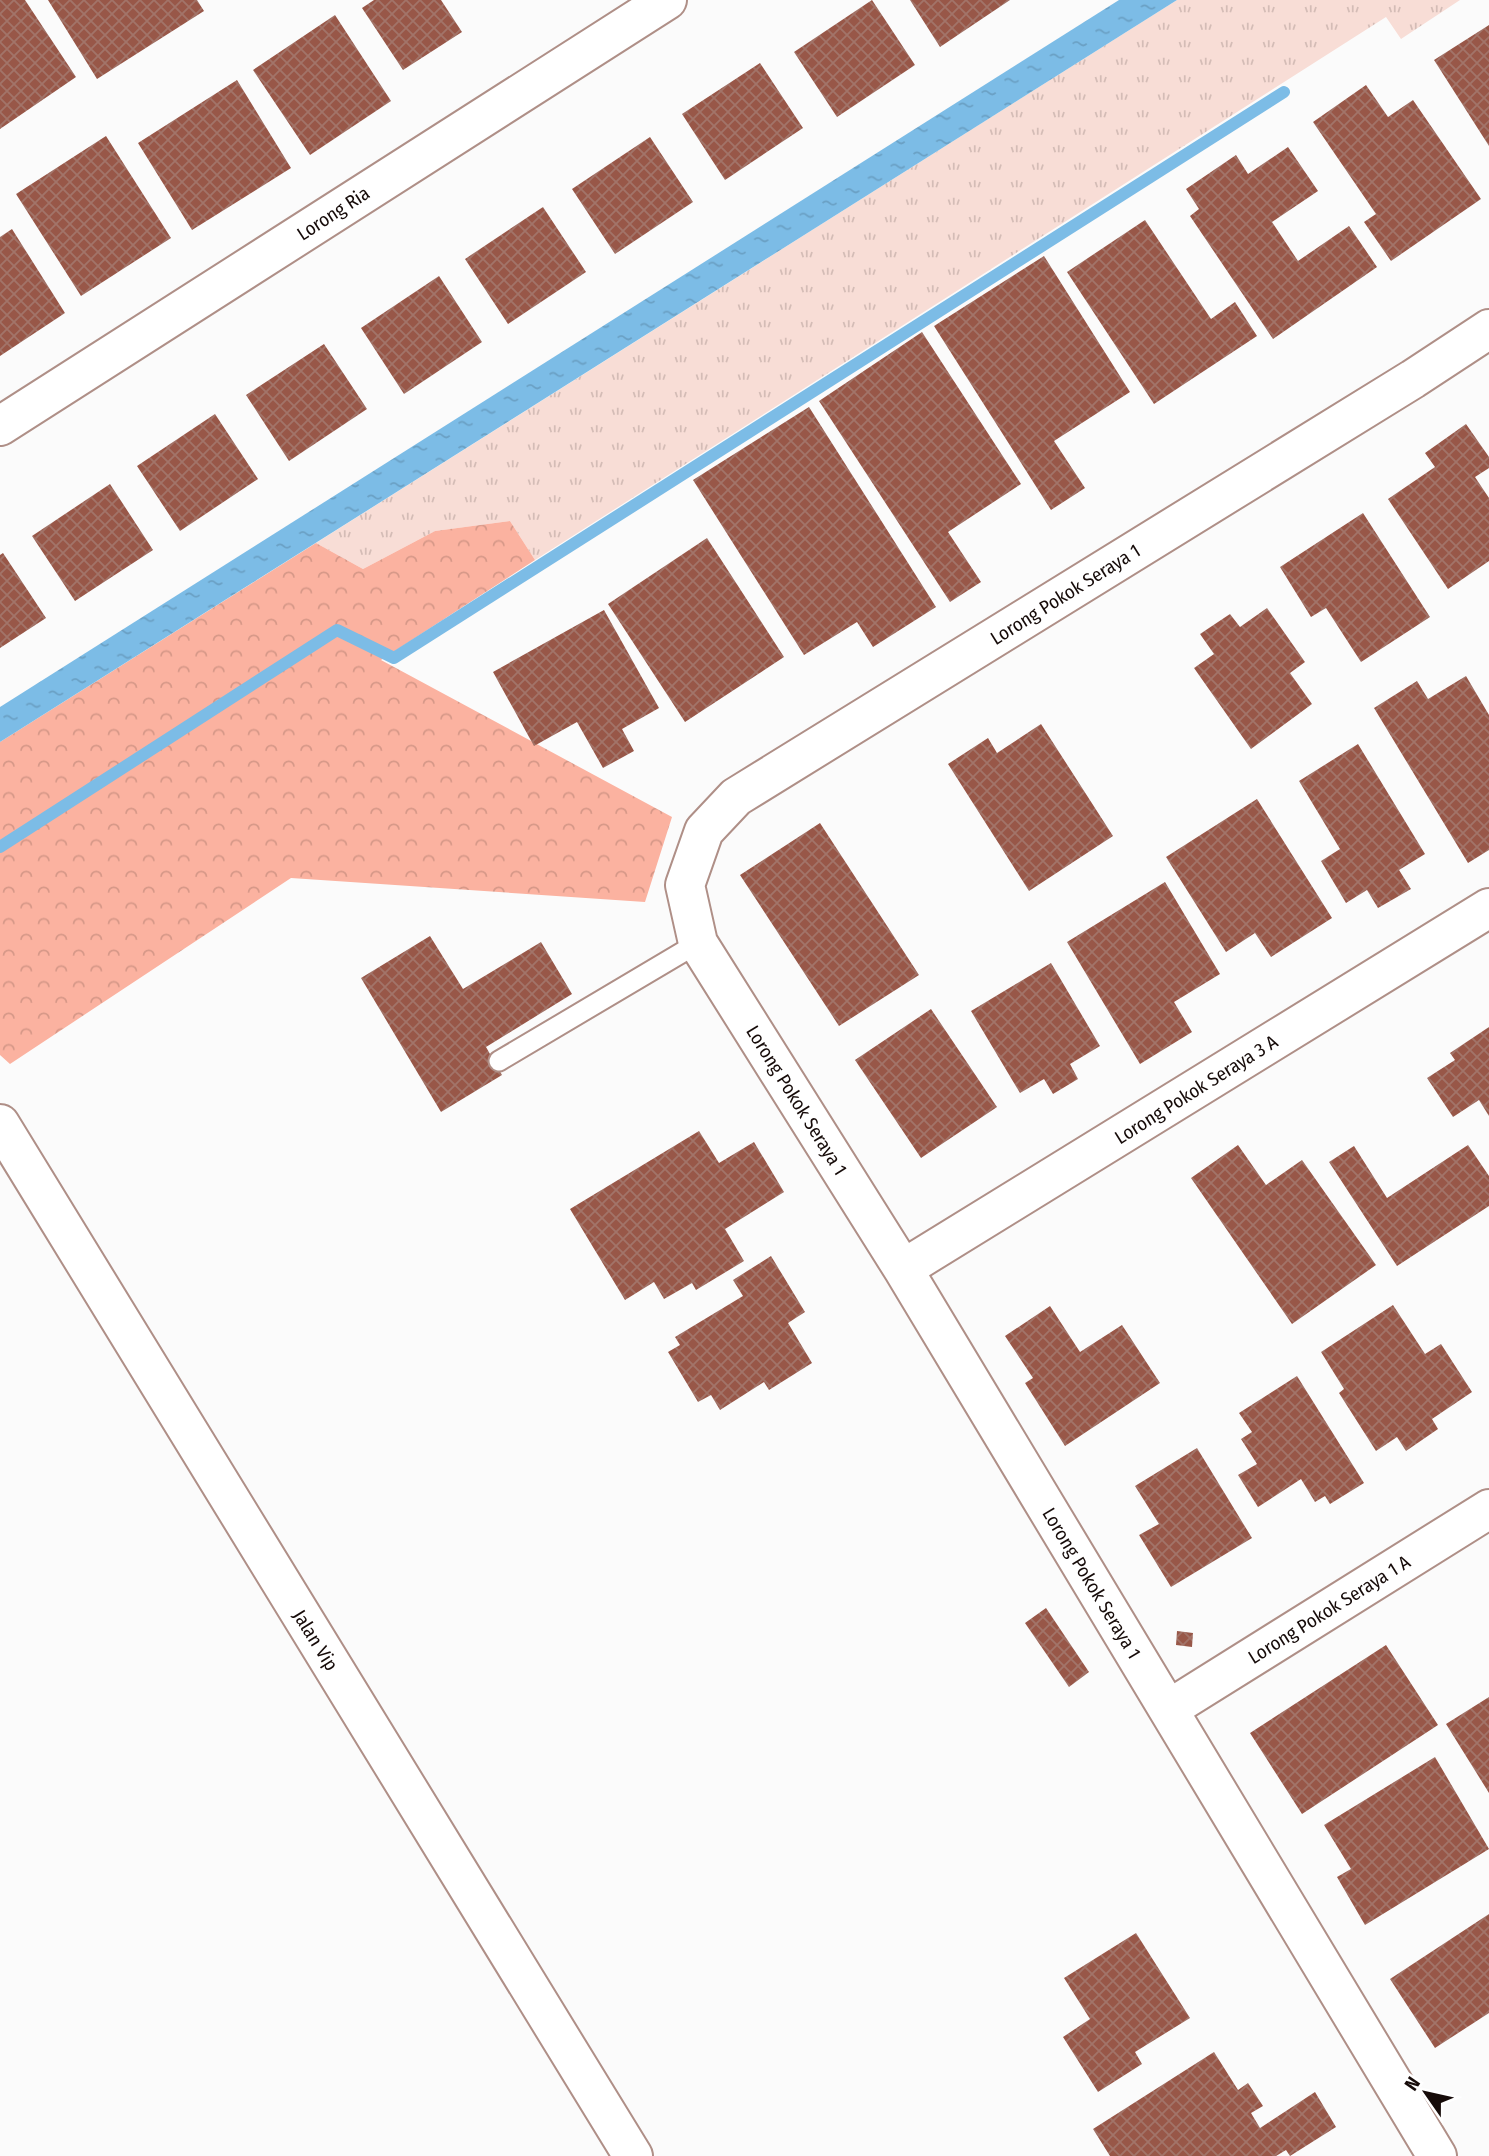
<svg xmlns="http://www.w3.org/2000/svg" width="1489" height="2156" font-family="'Fira Sans Condensed',sans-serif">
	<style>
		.grass { fill: url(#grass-tufts) }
		.forest { fill: url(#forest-crowns) }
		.water { fill: url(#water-ripples) }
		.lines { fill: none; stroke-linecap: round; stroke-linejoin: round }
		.stream { stroke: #7cbce6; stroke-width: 12 }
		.building { fill: url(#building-cross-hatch) }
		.lane-casing { stroke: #af8f87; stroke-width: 23 }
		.street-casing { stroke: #af8f87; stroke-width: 42 }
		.lane { stroke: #fff; stroke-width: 19 }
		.street { stroke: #fff; stroke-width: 38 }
		.labels { text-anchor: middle; stroke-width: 5; stroke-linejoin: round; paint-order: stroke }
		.street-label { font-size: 19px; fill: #160b09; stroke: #fff }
	</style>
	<defs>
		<pattern id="grass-tufts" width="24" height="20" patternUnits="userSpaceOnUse" patternTransform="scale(1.75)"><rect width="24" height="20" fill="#f8ddd6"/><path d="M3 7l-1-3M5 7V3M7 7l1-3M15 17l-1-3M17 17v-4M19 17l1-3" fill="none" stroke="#d4bcb6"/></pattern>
		<pattern id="forest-crowns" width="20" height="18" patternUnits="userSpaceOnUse" patternTransform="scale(1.75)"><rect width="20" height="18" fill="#fbb2a0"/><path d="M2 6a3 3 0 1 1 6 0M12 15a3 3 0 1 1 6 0" fill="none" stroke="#d69888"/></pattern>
		<pattern id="water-ripples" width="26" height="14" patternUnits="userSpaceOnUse" patternTransform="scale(1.75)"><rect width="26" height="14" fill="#7cbce6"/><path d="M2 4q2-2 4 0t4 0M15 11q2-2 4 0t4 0" fill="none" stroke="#6aa0c4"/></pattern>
		<pattern id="building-cross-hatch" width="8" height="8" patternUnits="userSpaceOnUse" patternTransform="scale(1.75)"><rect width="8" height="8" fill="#985748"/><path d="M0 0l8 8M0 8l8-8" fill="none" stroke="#a27469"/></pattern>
	</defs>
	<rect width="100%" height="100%" fill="#fbfbfb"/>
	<path class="grass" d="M1177,0H1460L1401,39L1386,17L535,560L510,521L435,531L363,569L316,543Z"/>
	<path class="forest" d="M510,521L535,560L381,660L672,817L645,902L291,878L10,1064L0,1055V742L316,543L363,569L435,531Z"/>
	<path class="water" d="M1119,0H1177L0,742V707Z"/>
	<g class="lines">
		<path class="stream" d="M0,847L337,630L394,658L1284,92"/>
	</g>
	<path class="building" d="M0,0H25L76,77L0,129Z
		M48,0H197L204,11L97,79Z
		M374,0H441L462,32L403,70L362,8Z
		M872,0L915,65L837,117L794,52Z
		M910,0H1010L940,47Z
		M335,15L391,101L310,155L253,70Z
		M1489,25V146L1434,60Z
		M760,63L803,128L725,180L682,114Z
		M237,80L291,168L192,230L138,143Z
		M1366,85L1388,117L1413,100L1481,199L1391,261L1364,222L1376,214L1313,122Z
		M106,136L171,238L81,296L16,194Z
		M650,137L693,202L615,254L572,189Z
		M1288,147L1318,191L1272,222L1298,261L1349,226L1377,267L1273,339L1190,216L1199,209L1186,189L1236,155L1248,174Z
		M543,207L586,272L508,324L465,259Z
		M1145,220L1211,319L1235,302L1257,336L1154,404L1067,272Z
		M12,229L65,313L0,356V237Z
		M1044,256L1130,392L1054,441L1085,488L1051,510L934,326Z
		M439,276L482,342L404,394L361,328Z
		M922,332L1021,484L948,532L981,582L950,602L819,401Z
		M324,344L367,409L289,461L246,395Z
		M809,407L936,607L873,647L857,622L804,655L693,480Z
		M215,414L258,479L180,531L137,466Z
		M1466,424L1489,457V468L1475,477L1489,498V561L1448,589L1388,499L1435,467L1425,453Z
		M110,484L153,550L75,601L32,536Z
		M1363,513L1430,617L1361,662L1326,608L1311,617L1280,567Z
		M707,538L784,657L685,722L608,604Z
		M3,553L46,618L0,648V555Z
		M1267,608L1305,662L1290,673L1312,704L1251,749L1194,668L1214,654L1200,634L1230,614L1240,627Z
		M604,610L659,708L622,729L634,751L603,768L577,722L534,746L493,672Z
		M1466,676L1489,715V850L1468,863L1374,708L1417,681L1428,699Z
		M1041,724L1113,836L1029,891L948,764L988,738L997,753Z
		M1358,744L1425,854L1399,870L1411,889L1378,908L1367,890L1346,903L1321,861L1340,849L1299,781Z
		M1257,799L1332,918L1271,957L1255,933L1226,952L1166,857Z
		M820,823L919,975L839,1026L740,875Z
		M1165,882L1220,974L1174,1002L1192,1032L1140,1064L1067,942Z
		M430,936L463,989L541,942L572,994L486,1047L502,1075L441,1112L361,978Z
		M1051,963L1100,1046L1070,1064L1078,1079L1053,1094L1044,1079L1020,1093L971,1011Z
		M931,1009L997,1107L921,1158L855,1060Z
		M1489,1027V1116L1479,1100L1453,1117L1427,1078L1455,1060L1450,1053Z
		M699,1131L719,1163L754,1142L784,1192L725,1229L744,1261L696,1290L692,1283L664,1299L654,1282L625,1300L570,1209Z
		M1238,1145L1266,1185L1302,1160L1376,1265L1292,1324L1191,1178Z
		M1468,1145L1489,1176V1206L1397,1266L1329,1162L1354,1146L1387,1198Z
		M771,1256L805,1312L788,1323L812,1363L769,1390L764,1382L720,1410L711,1395L698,1402L668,1352L680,1345L675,1337L743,1296L733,1280Z
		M1393,1305L1425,1354L1441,1344L1472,1392L1432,1419L1438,1429L1406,1451L1397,1437L1376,1451L1339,1393L1344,1389L1321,1352Z
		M1050,1306L1080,1352L1122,1325L1160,1383L1065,1446L1025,1383L1033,1378L1005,1336Z
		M1297,1376L1364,1483L1330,1504L1325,1496L1315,1502L1301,1479L1258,1507L1238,1475L1257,1464L1241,1439L1252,1432L1239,1413Z
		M1197,1448L1252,1538L1171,1587L1139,1535L1159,1524L1135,1486Z
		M1046,1608L1089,1672L1069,1687L1025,1623Z
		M1177,1631L1193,1633L1192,1647L1176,1645Z
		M1386,1645L1438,1725L1302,1814L1250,1733Z
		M1489,1697V1793L1446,1724Z
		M1435,1757L1489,1849L1365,1925L1337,1877L1351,1869L1324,1825Z
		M1489,1914V2013L1435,2048L1390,1979Z
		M1136,1933L1190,2018L1135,2052L1142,2064L1098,2092L1063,2037L1090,2019L1064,1978Z
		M1214,2052L1238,2090L1248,2083L1263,2106L1251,2113L1260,2128L1315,2092L1336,2127L1290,2156L1286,2150L1276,2156H1110L1093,2129Z"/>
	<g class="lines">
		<g class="lane-casing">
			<path id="lane" d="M499,1061L698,943"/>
		</g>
		<g class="street-casing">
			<path id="street" d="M0,426L667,0
				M0,1124L633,2156
				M903,1269L1489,908
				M1169,1709L1489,1509
				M1437,2156L903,1269L698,943L685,885L704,831L736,797L1413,379L1489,329"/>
		</g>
		<use href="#lane" class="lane"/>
		<use href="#street" class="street"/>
	</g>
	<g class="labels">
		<g class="street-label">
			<text transform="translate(333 213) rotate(-33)" y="7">Lorong Ria</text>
			<text transform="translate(1065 594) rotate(-32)" y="7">Lorong Pokok Seraya 1</text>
			<text transform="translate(1196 1089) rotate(-32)" y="7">Lorong Pokok Seraya 3 A</text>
			<text transform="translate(797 1100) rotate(58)" y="7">Lorong Pokok Seraya 1</text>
			<text transform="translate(1092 1583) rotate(59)" y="7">Lorong Pokok Seraya 1</text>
			<text transform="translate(1329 1609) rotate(-32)" y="7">Lorong Pokok Seraya 1 A</text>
			<text transform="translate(316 1640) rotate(58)" y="7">Jalan Vip</text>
		</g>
	</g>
	<g transform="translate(1426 2093) rotate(304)" stroke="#ffffff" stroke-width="5" paint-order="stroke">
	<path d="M0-5L12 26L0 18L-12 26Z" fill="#160b09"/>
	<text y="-10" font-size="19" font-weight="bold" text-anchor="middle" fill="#160b09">N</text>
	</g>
</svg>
